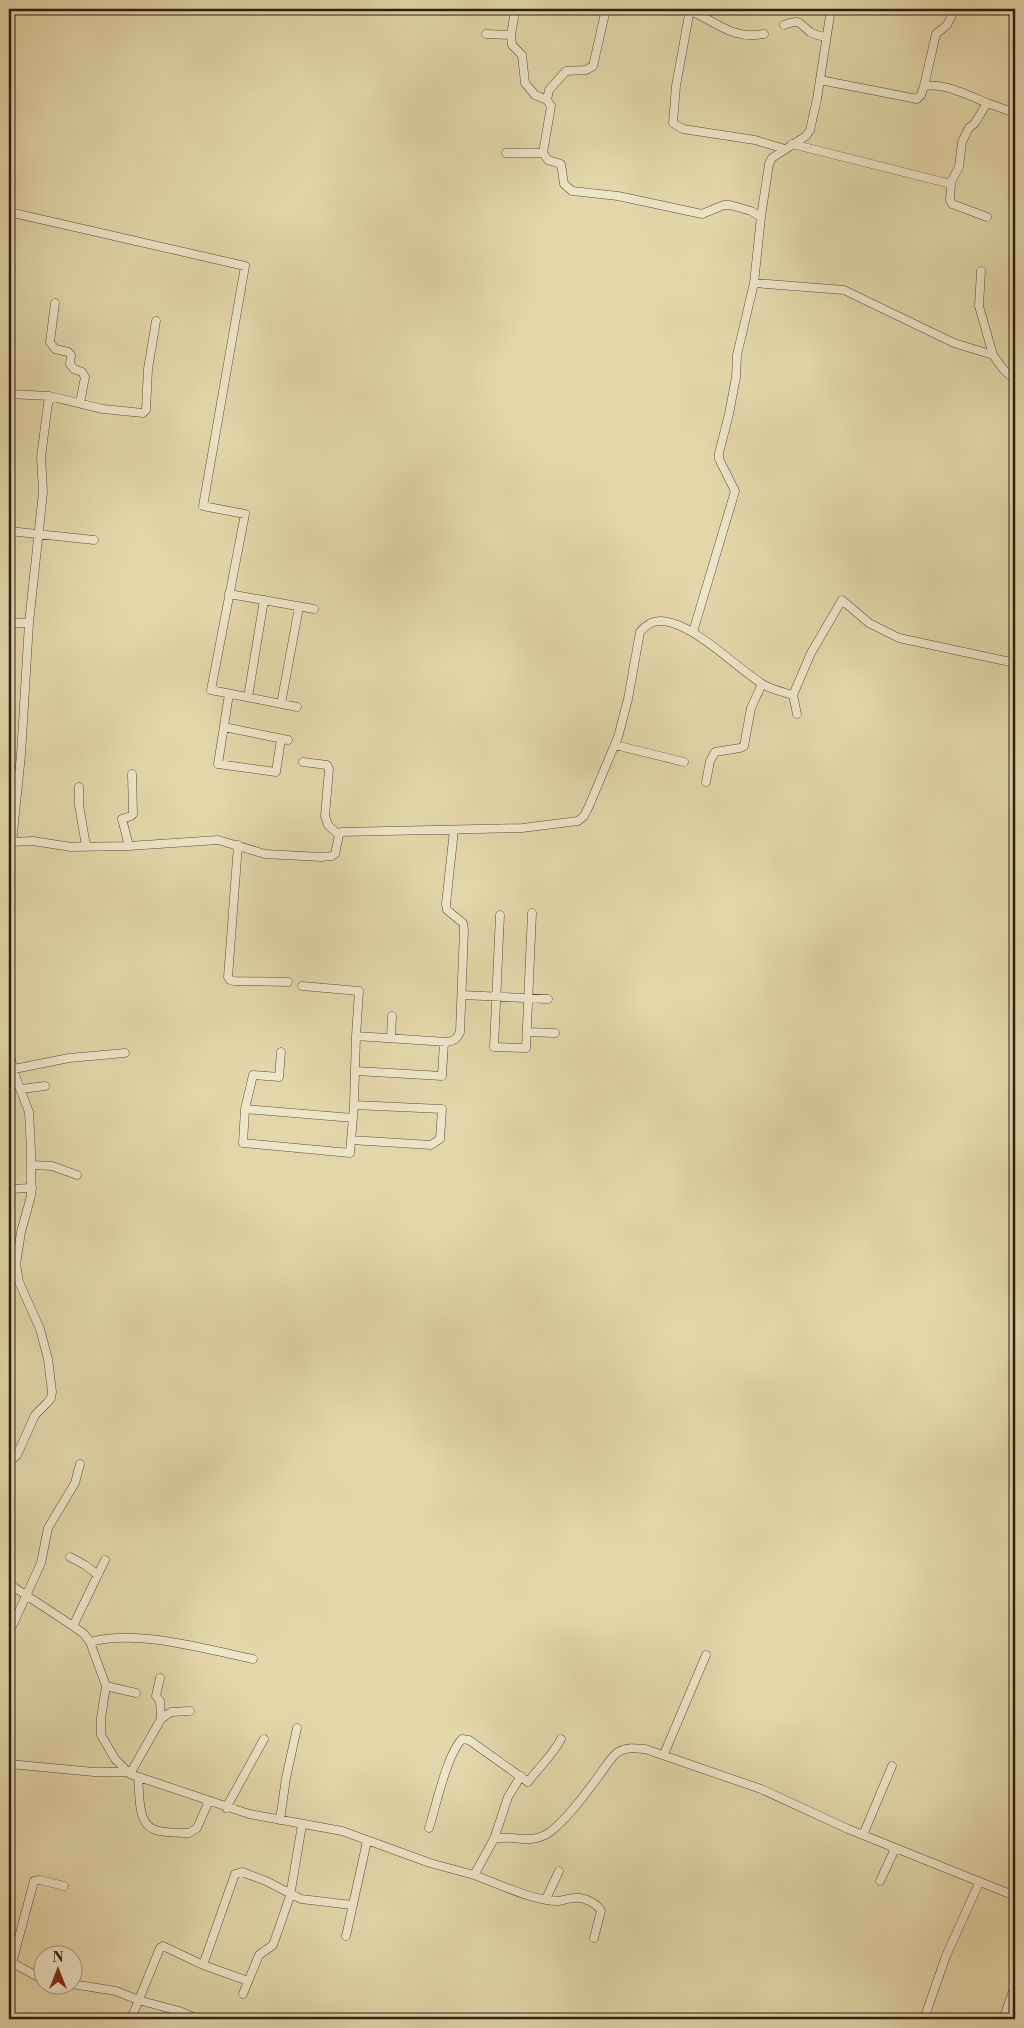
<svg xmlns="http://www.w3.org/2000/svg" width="1024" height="2028" font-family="'Libre Bodoni',serif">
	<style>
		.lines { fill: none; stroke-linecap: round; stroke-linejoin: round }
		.canal { stroke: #9cb6b5; stroke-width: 9 }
		.street-casing { stroke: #5a4c3c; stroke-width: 9 }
		.street { stroke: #ede5c7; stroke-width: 8 }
	</style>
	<rect width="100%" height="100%" fill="#e3d7a9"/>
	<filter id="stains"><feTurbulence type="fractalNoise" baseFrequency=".004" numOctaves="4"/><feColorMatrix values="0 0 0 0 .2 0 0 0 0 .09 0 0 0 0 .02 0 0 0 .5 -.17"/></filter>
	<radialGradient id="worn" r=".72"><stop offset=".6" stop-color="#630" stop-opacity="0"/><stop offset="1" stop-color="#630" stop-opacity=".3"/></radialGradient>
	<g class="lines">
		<path class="canal" d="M1014,2019L1015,2005"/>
		<g class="street-casing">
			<path id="street" d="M512,9L514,17L511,35L512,45L522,55L525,83L535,95L547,100
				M606,9L593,66L586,70L566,71L549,90L547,100L551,106L543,153L548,160L561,164L564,184L572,191L618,196L702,214L724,205H730L751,211L761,217
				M690,9L676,86L673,123L683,129L755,140L785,149
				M689,10C717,22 732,40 764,34
				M784,25C800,19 798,22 810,32C814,35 821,36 826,37
				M486,34L511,35
				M820,80L917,99L921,95L924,86C945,83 968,95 987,103
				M924,86L936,34L947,25L955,9
				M792,144L947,183L951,182L959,167L962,142L969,128L975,123L987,103L1015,113
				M506,153H543
				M951,182L950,200L952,204L987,217
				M9,212L245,266L203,506L245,514L211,690L297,707
				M981,271L979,306L993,355
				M754,283L844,290L954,343L993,355L1003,369L1015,380
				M55,303L50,342L55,349L68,352L71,355L70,364L74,369L82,372L85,377L80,403
				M9,394L49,396L103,409L143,413L146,410L148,369L156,321
				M9,531L94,540
				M229,594L314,609
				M9,623H29
				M693,632L735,491L719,459V453L729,414L736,377L737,355L754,283L761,217L769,164L772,158L806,136L810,130L817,99L831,9
				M229,694L218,764L276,772L281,739
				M793,695L811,653L842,600L869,623L899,638L1015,663
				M248,697L264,600
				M281,704L299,607
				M224,727L288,740
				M615,745L684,762
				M303,762L327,765L329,769L325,816L328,825L339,835
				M706,782L710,761L715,752L740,748L744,746L751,708L762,684
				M79,787V805L86,846
				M12,842L33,841L71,847L129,846L218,840L265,854L321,857L332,856L335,854L339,835L341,832L522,828L578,821L584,816L589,806L618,737L628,699L640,632C645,626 652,621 660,621C692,621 736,668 764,685C773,690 783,692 793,695L797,714
				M238,845L228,977L230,980L234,981L288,982
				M129,846L122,819L131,816L133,814L132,774
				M9,851L12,842L21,755L29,623L43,492L41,457L49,396
				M500,915L494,1047L526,1048L532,913
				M302,986L359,991L356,1036L447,1042C454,1041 457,1039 460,1032L464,930L463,923L447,910L446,904L454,830
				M462,995L548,999
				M527,1032L555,1033
				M391,1038L392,1016
				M9,1048L13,1070L29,1112L31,1150V1196L21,1232L16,1264L19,1282L40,1329L48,1359L52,1392L51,1398L47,1403L35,1415L17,1455L14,1458L9,1457
				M281,1052L279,1077L253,1075L245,1109L243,1143L350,1153L354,1105L356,1036
				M9,1070L69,1058L125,1053
				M356,1071L442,1076L444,1042
				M21,1089L45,1086
				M245,1109L353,1118
				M351,1140L431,1145L440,1139L442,1109L354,1105
				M31,1165L52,1166L77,1175
				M9,1189L32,1188
				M70,1557L85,1565L98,1575
				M9,1584L73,1626L84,1634L90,1642L106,1686L101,1718V1735L115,1759L130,1774L249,1814L342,1831L430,1863L474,1875L494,1839C515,1834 530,1846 550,1832C570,1816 586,1793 601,1773C606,1766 611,1757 618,1752C627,1747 635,1748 645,1749L761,1789L848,1829L1015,1896
				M73,1626L105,1560
				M9,1633L41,1563L48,1528L75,1483L80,1464
				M90,1642C139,1629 204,1649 253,1659
				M106,1686L136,1693
				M161,1719L171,1712L190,1711
				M664,1754L706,1655
				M9,1764L94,1772H127
				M130,1774L161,1719L160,1701L156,1696L160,1678
				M138,1778C140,1793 137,1822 153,1829C163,1834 178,1832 189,1833L197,1828L209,1801
				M226,1808L264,1739
				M280,1820L286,1778L297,1728
				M429,1828C436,1806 447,1754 462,1739L469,1740L528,1782C539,1767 553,1755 561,1739
				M863,1835L892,1766
				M494,1839L508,1797L521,1776
				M474,1875C496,1883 536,1902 559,1901C564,1900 569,1898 575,1898C583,1897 597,1903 601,1911L594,1938
				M880,1881L895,1849
				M546,1899L559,1871
				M346,1936L367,1841
				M9,1961L42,1979
				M12,1963L34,1881L40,1880L64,1886
				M203,1965L235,1874L242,1872L266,1881L301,1899L352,1905
				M72,1984L116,1991L138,2000L179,2011L198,2019
				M243,1994L259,1955L273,1945L278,1931L290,1896L302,1825
				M131,2019L160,1948L163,1946L203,1965L248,1981
				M924,2019L946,1956L979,1883
				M1003,2019L1015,1986"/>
		</g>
		<use href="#street" class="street"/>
	</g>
	<rect width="1024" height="2028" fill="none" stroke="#e3d7a9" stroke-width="30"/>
	<rect x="10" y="10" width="1004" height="2008" fill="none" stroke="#2d1e17" stroke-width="2.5"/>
	<rect x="15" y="15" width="994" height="1998" fill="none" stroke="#2d1e17"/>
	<g transform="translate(58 1970)"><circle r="24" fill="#ede5c7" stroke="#a09581"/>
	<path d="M0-4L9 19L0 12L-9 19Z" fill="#8f2418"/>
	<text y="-8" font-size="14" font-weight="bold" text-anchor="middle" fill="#2d1e17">N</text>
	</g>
	<rect width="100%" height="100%" filter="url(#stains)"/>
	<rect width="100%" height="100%" fill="url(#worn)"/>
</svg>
